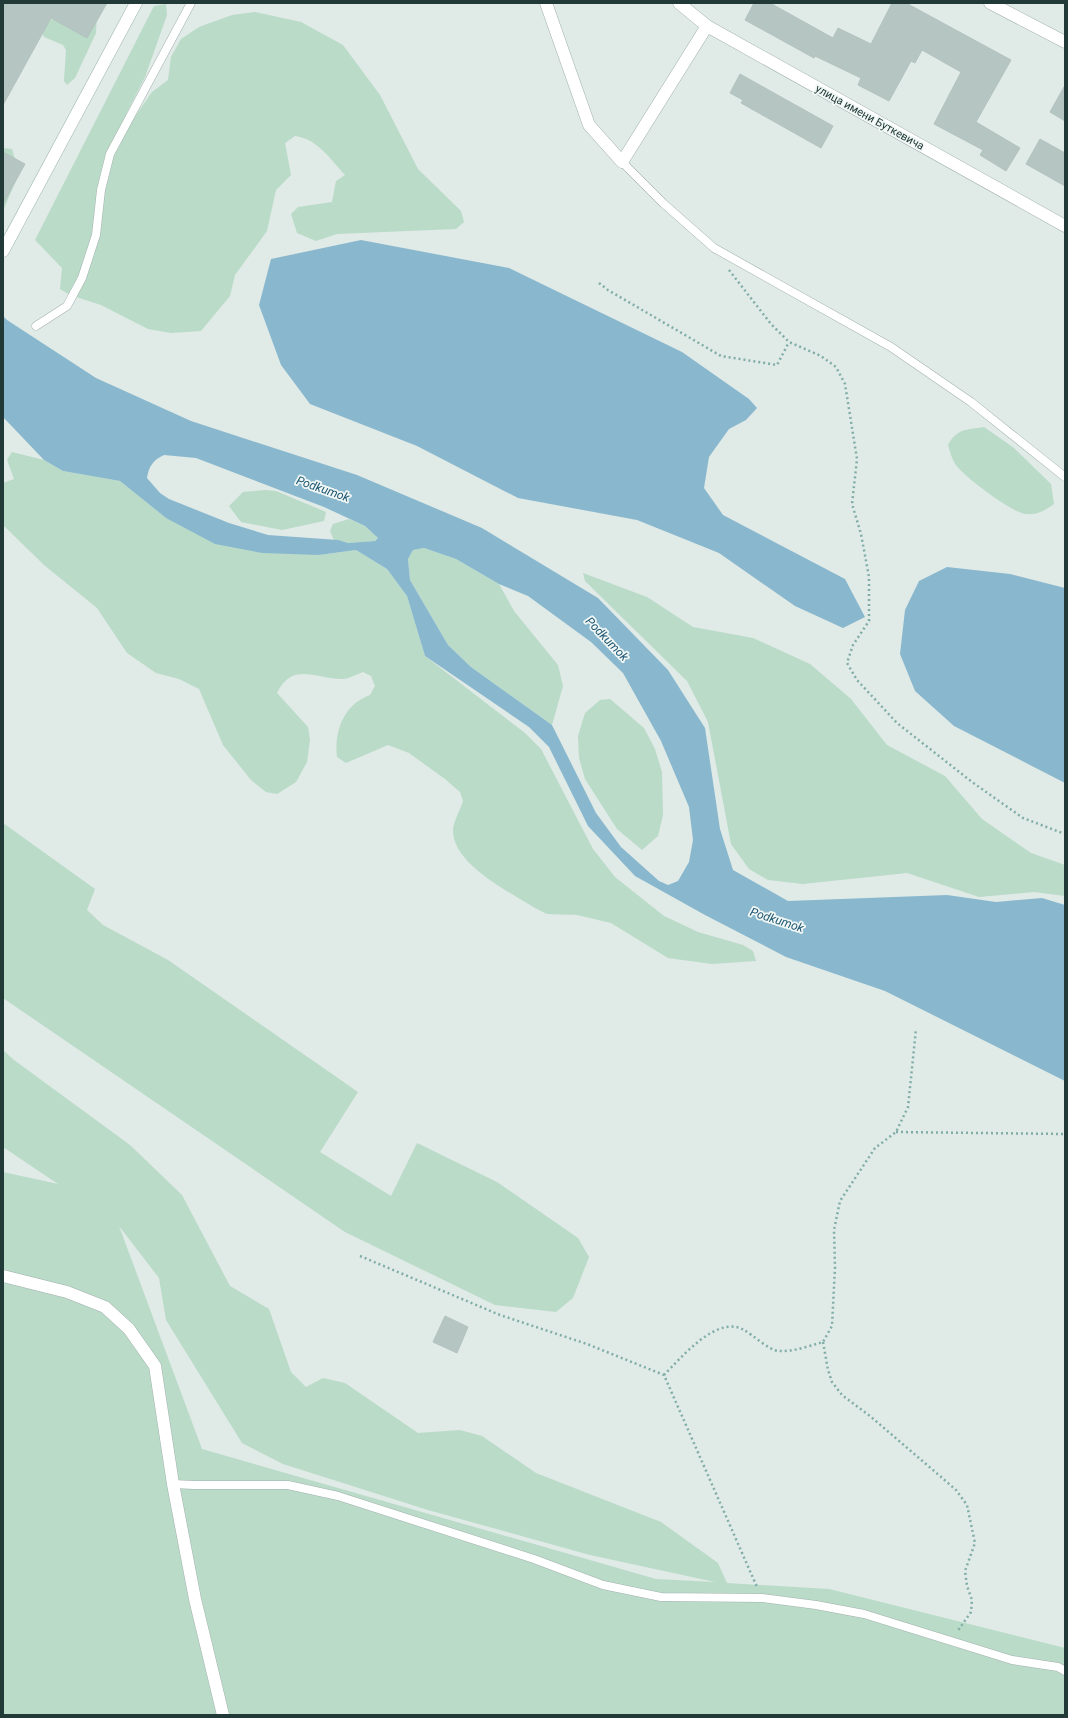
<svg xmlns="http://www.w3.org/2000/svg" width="1068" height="1718" font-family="Roboto,sans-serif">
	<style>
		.green { fill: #b9dbc8; fill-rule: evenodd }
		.water { fill: #89b8ce; fill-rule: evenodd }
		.building { fill: #b5c5c1; stroke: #b3c3bf }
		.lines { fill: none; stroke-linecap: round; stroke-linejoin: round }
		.lane-casing { stroke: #a3b2af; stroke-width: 9 }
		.street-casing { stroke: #a3b2af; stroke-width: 13 }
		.secondary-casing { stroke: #9fb6b1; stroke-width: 13 }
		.path { stroke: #81ada7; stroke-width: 2.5; stroke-dasharray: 2 3; stroke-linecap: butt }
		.lane { stroke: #fff; stroke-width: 8 }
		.street { stroke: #fff; stroke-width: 12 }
		.secondary { stroke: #fff; stroke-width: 12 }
		.labels { text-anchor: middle; stroke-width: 3.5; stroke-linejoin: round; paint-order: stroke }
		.street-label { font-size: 11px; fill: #213a37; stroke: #f0f7f5 }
		.water-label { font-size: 12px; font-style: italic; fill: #1e5673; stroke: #f0f7f5 }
	</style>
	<rect width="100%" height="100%" fill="#e0eae7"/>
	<path class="green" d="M166,4L167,15L145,77L126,114L134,118L152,92L168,80L171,57L181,39L199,27L232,15L255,12L301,22L343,45L380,95L418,169L461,211L464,222L456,229L337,234L316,241L297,233L291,214L298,207L332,202L336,181L345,175C330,159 318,139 295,136L285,143L291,175L276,190L267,231L235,275L230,296L201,331L171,333L148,329L101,305L70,295L60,289L62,268L35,240L154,6Z
		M97,13L96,33L75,78L67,85L64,81L66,50L63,45L44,37L38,23L42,19L81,21Z
		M3,148L12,149L19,173L3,211Z
		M984,427L1014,448L1051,484L1054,504C1046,510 1037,515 1026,514C1014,514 963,476 956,465C952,460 950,451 948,445C957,428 967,430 984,427Z
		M12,452L44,460L63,471L120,481L166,518L319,555L356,550L387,569L407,596L425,656L525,733L541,749L593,849L615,877L664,916L698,932L743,945L753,951L756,961L712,964L668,958L611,923L577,915L547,914L535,908C510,892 453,865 453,830C453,823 461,808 463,801L460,792L445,779L409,753L388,745L346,763L337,757C334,731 344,704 370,695L375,686L371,676L363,672C357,674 349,679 342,679C316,679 292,661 277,693L308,727L310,740L307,762L296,782L277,794L266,792L251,780L223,745L199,689L179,679L156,673L127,653L97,608L44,565L3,525V483L14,479L7,460Z
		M265,490L276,491L326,512L324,521L282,530L241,522L229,506L243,492Z
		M349,519L365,526L378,538L375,541L348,543L334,540L330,531L333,524Z
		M424,548L456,559L499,584L514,611L558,665L563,686L552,725L471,667L448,645L410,580L408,559L413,550Z
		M583,573L647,597L693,627L753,638L810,664L851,699L887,745L945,776L982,819L1031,853L1065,865V896L1034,892L979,897L907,873L803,884L768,880L749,869L731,844L708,722L687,681L585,581Z
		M610,699L644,728L655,749L662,772L663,815L658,836L642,850L617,829L585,779L579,758L578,736L585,713L600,700Z
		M3,823L95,889L87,910L103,925L168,960L358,1092L320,1152L391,1196L417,1143L497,1182L578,1238L589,1257L573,1298L556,1312L495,1305L345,1232L3,998Z
		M3,1050L14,1060L130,1145L182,1195L230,1286L269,1309L291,1372L306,1387L323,1378L345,1383L418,1433L460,1430L482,1436L536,1473L661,1522L718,1563L727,1583L829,1589L1065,1648V1715H3V1172L58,1184L3,1147ZM119,1226L159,1278L166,1320L242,1443L283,1464L428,1510L590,1555L715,1582L656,1579L202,1449Z"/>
	<path class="water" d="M361,240L509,268L682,352L749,399L757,408L746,420L729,429L709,457L704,488L723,515L845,579L865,617L843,628L795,606L719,553L637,520L518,498L417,446L310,404L281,365L259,305L271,259Z
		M3,316L7,320L96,378L191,421L357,475L482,528L598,598L668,670L705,728L720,829L733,870L788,901L947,895L996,902L1042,898L1065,905V1081L885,991L786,957L705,915L635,876L588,826L549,747L529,727L425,656L407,596L387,569L356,550L319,555L262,553L215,544L166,518L120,481L63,471L44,460L3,417ZM164,455L196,458L324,507L365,526L378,538L375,541L348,543L338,540L268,535L229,523L169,499L160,493L147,478C149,466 153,460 164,455ZM424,548L456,559L499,584L528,596L591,642L623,673L661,741L689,807L693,840L689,862L678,881L668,885L659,881L621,847L596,813L552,725L471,667L448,645L410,580L408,559L413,550Z
		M947,567L1010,574L1065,588V783L954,726L915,691L900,654L905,610L919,581Z"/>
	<path class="building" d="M3,3H107L87,38L51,18L3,105Z
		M754,3H770L833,38L838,28L871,44L892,3H906L1011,60L976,122L1020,148L1006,171L980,155L983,150L934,124L961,72L922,50L915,63L911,61L889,101L858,85L861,78L815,56L814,58L745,20Z
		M740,74L833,126L821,148L741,103L743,100L730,93Z
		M1065,85V121L1050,112Z
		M1040,139L1065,153V186L1026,164Z
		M3,152L25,164L3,204Z
		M445,1316L468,1327L457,1353L433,1342Z"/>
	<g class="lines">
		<g class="lane-casing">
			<path id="lane" d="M622,162L663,203L714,248L891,347L971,402L1065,477
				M36,326L67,306L82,278L96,235L101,190L110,154L191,3
				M173,1484L194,1485H288L338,1496L534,1559L603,1585L661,1597L762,1598L816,1605L864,1614L1012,1660L1058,1667L1065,1671"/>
		</g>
		<g class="street-casing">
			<path id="street" d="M546,3L589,125L622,162L707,26
				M679,3L707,26L1065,226
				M990,3L1065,42
				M3,1276L67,1292L105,1307L129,1329L155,1366L173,1484L195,1599L223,1715"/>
		</g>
		<g class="secondary-casing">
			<path id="secondary" d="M3,251L136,3"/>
		</g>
		<path class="path" d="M729,270L771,324L789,342L821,356L836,367L845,384L857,459L852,504L861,534L869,577V621L853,645L847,663L857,680L897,723L972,782L1023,818L1065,834
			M599,283L608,290L721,356L777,365L789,342
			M896,1132L1065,1134
			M360,1256L500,1315L587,1344L664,1375L757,1587
			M823,1342L828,1370L832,1382L842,1395L870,1416L933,1470L956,1490L967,1505L975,1543L965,1571L967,1586L972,1600L971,1612L957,1632
			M664,1375C681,1358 717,1314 744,1330C753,1335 769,1350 778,1351C793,1352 809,1346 823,1342L832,1326L835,1267L834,1230L840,1201L875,1148L896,1132L908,1107L916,1029"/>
		<use href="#lane" class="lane"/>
		<use href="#street" class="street"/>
		<use href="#secondary" class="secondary"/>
	</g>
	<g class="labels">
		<g class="street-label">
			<text transform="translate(870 117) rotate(29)" y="4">улица имени Буткевича</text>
		</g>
		<g class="water-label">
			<text transform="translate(323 489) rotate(19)" y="4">Podkumok</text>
			<text transform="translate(607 639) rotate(46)" y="4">Podkumok</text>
			<text transform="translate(777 920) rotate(18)" y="4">Podkumok</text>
		</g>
	</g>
	<rect width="1068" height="1718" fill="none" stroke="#213a37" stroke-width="8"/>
</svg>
